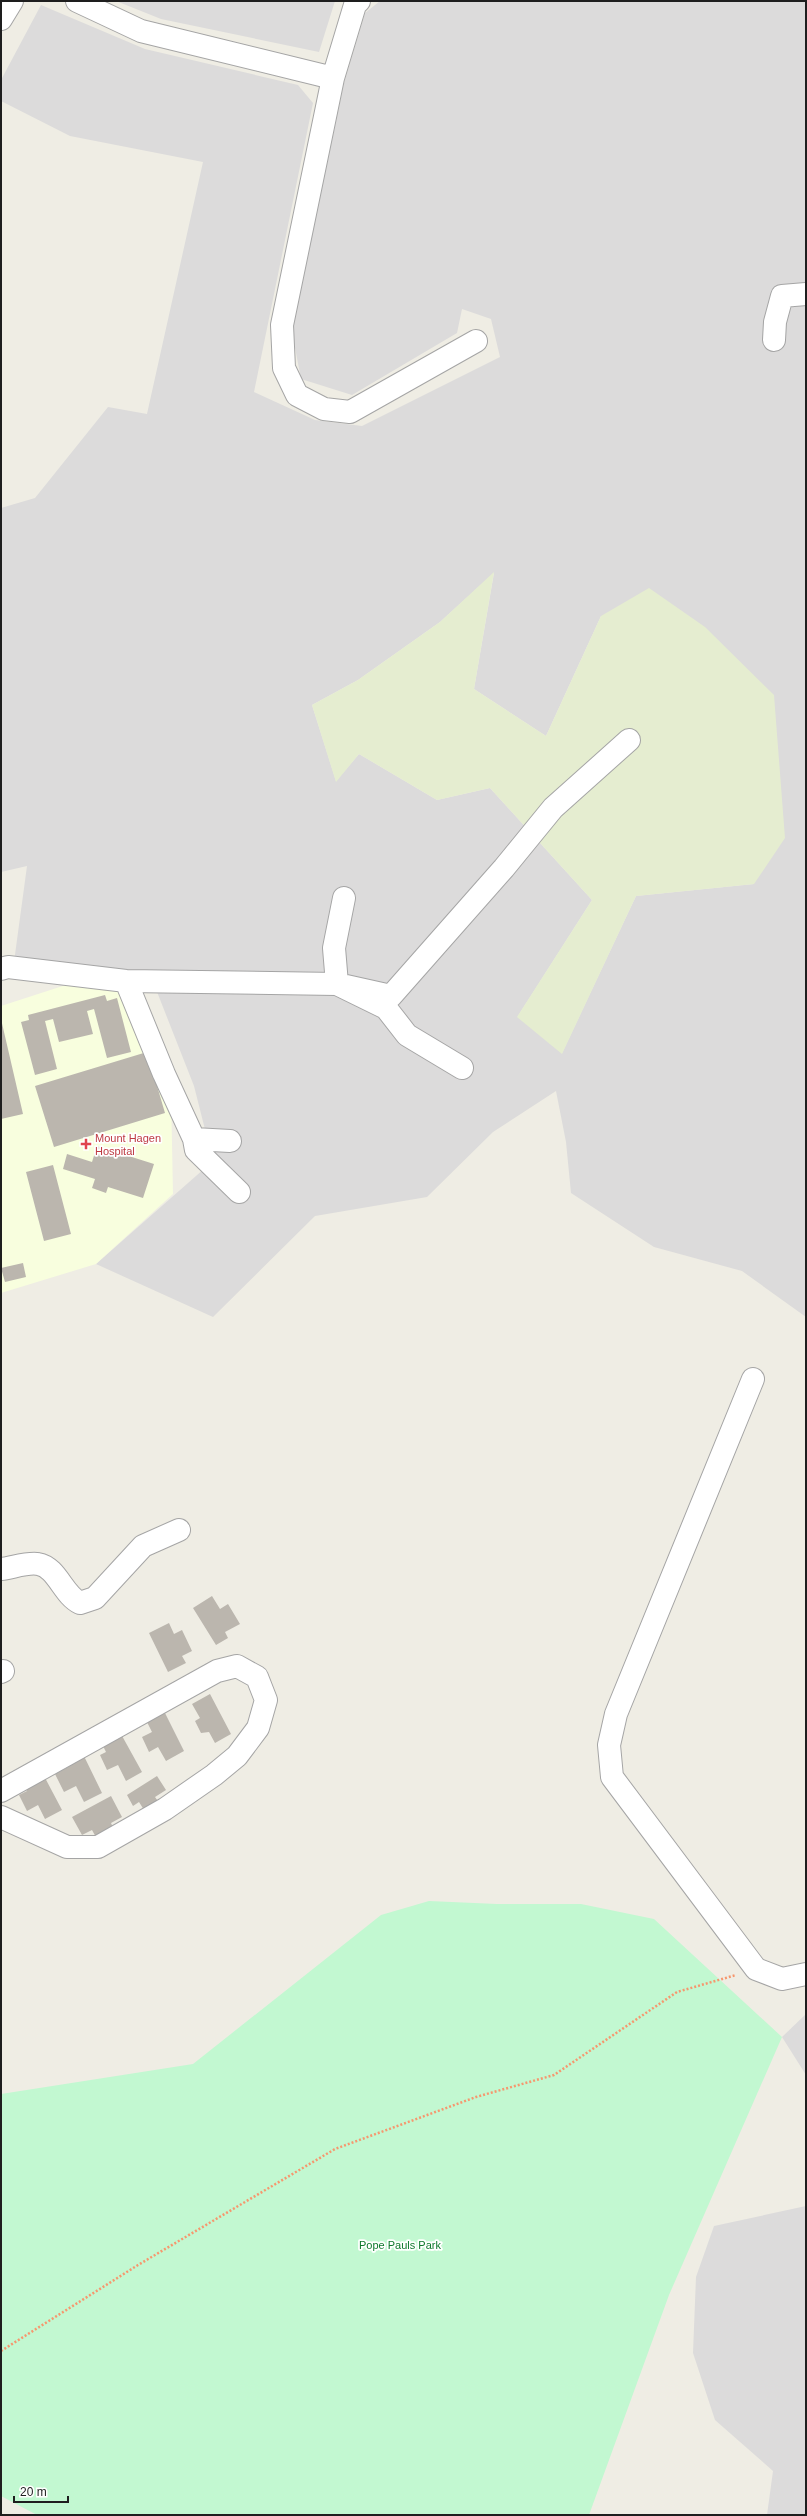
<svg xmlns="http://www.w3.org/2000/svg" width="807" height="2516" font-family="Helvetica,sans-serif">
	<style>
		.residential { fill: #dcdbdb; fill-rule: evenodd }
		.education { fill: #f8fede }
		.farmland { fill: #e5edd0 }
		.park { fill: #c2f8d1 }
		.building { fill: #bbb6ae }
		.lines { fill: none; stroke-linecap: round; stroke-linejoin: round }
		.minor-casing { stroke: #a5a5a5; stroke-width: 24 }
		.path { stroke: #f6976e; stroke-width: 2.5; stroke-dasharray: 2 2; stroke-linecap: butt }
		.minor { stroke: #fff; stroke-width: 22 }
		.health-dot { fill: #e0444e; stroke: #fff; stroke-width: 1.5 }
		.labels { text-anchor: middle; stroke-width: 3.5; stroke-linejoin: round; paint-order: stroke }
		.health-label { font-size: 11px; fill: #be3a42; stroke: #fff; text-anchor: start }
		.park-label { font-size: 11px; fill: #0e792c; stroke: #fff }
	</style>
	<rect width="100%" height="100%" fill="#efede4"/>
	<path class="residential" d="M116,1H335L319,52L161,19Z
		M380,1H806V1317L742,1271L654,1247L571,1193L566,1142L556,1091L493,1132L427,1197L315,1216L213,1317L96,1264L213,1161L194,1086L150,974L14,962L27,866L1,872V508L35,498L108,407L147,414L203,162L70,136L1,101V80L41,5L145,49L298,85L313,103L254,392L315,420L362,426L500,357L491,319L462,309L457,333L352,395L301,379L292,332L344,83L365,13ZM494,573L474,689L546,736L601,616L754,884L636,896L562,1053L518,1016L592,900L490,788L437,800L359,754L336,781L312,705L358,680L440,622Z
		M806,2014V2075L782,2037Z
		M806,2206V2515H767L773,2471L715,2420L693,2353L696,2277L714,2226Z"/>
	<path class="education" d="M72,983L133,991L171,1093L173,1194L96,1264L1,1293V1006Z"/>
	<path class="farmland" d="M494,572L474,689L546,736L601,616L649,588L705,627L774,695L785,838L754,884L636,896L562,1054L517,1017L592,900L490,788L437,800L359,754L336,782L312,705L358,680L440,622Z"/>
	<path class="park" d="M429,1901L497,1904H581L654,1919L782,2037L669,2295L589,2515H37L1,2496V2094L193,2064L381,1915Z"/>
	<path class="building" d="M105,995L107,1001L117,998L131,1052L107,1058L94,1009L87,1011L93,1034L59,1042L53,1019L45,1021L57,1069L35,1075L21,1022L29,1020L28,1015Z
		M1,1019L23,1114L1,1119Z
		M147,1052L165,1113L54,1147L35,1086Z
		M97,1146L154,1164L143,1198L108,1187L106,1193L92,1188L95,1179L63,1169L67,1154L92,1162Z
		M53,1165L71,1234L44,1241L26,1172Z
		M23,1263L26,1277L5,1282L1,1268Z
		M212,1596L220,1609L228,1604L240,1624L225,1632L228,1638L216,1645L193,1608Z
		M169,1623L174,1634L182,1630L192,1651L182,1656L186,1663L168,1672L149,1633Z
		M210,1694L231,1734L215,1743L209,1732L201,1733L195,1721L200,1718L192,1704Z
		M165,1713L184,1751L166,1761L158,1747L149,1752L142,1737L152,1732L147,1722Z
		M121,1734L142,1772L126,1781L118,1765L107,1770L100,1755L106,1752L102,1744Z
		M82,1752L102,1793L84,1802L76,1786L64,1792L55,1774L68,1767L65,1761Z
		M43,1774L62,1810L45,1819L38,1805L27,1811L19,1795L27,1791L23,1784Z
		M157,1776L166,1790L155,1797L160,1804L146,1813L139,1802L133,1806L127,1795Z
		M111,1796L122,1817L111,1823L115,1832L98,1841L92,1830L82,1835L72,1817Z"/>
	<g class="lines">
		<g class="minor-casing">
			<path id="minor" d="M77,1L141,31L333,78
				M359,1L355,5L333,78L282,325L284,368L297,395L324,409L350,412L476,341
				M1,19L12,1
				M774,340L775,322L782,296L806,294
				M344,898L334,948L337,984L391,996L504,868L553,808L629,740
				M1,969L8,967L126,981L337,984L386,1008L407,1035L462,1068
				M126,981L164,1074L194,1139L196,1150L239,1192
				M194,1139L230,1141
				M753,1379L616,1714L609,1745L612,1777L756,1969L782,1979L806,1974
				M1,1569C11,1568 28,1562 38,1564C57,1567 63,1595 80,1603L95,1598L143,1546L179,1530
				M1,1672L3,1671
				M1,1791L217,1671L237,1666L257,1677L266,1700L258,1728L237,1756L214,1775L165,1809L98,1847H67L1,1817"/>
		</g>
		<path class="path" d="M1,2351L138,2265L335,2149L476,2097L554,2075L677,1992L736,1975"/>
		<use href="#minor" class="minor"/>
	</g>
	<path class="health-dot" d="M84 1138h4v4h4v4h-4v4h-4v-4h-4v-4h4z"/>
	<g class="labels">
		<g class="health-label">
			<text x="95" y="1142">Mount Hagen<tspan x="95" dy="13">Hospital</tspan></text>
		</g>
		<g class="park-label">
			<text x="400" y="2249">Pope Pauls Park</text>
		</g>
	</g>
	<rect width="807" height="2516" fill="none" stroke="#1e1e1e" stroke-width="4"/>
	<path d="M14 2496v6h54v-6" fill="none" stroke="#1e1e1e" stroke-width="2"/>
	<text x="20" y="2496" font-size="12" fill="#1e1e1e" stroke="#ffffff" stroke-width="3" paint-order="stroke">20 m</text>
</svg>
